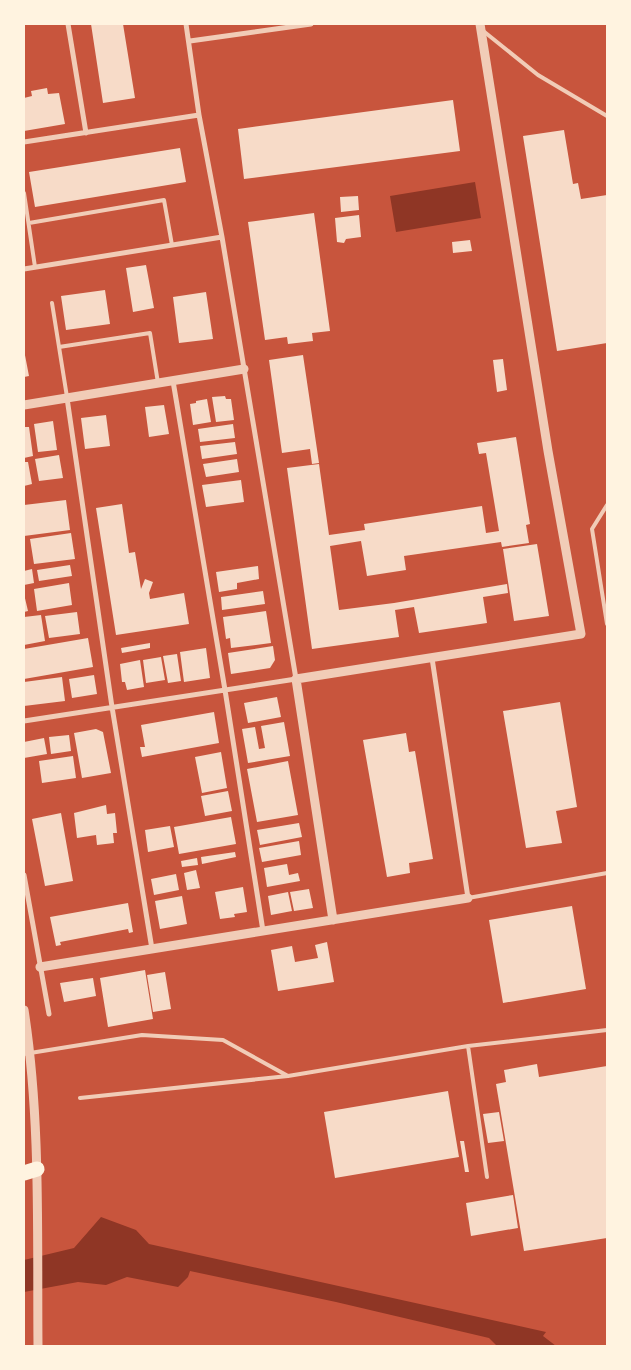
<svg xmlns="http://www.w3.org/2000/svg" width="631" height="1370" font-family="Arial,sans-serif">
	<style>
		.water { fill: #8f3625 }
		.building { fill: #f7dbc8 }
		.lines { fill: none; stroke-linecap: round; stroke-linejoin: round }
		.service { stroke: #f1ccb7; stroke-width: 4 }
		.minor { stroke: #f1ccb7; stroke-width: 5 }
		.tertiary { stroke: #f1ccb7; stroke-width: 9 }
		.motorway { stroke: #fff3e0; stroke-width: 15 }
	</style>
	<rect width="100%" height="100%" fill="#c8553d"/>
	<path class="water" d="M475,182L481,218L396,232L390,196Z
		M101,1217L136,1230L149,1244L546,1332L543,1336L556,1346H497L489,1338L336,1302L190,1271L188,1277L178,1287L127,1277L106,1285L78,1282L24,1292V1260L74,1248Z"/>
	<path class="building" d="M91,24H123L135,98L103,103Z
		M47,88L48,94L59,93L65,124L24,131V98L32,96L31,91Z
		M453,100L460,151L244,179L238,129Z
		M564,130L573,184L578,183L581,199L607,195V343L557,351L523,136Z
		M180,148L186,182L35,207L29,172Z
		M358,196L359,210L341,212L340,197Z
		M314,213L330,331L312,333L313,341L288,344L287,337L265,340L248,222Z
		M359,215L361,237L346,239L344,243L337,242L335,218Z
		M470,240L472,251L453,253L452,242Z
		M146,265L154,308L133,312L126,268Z
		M105,290L110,324L66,330L61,296Z
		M206,292L213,339L179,343L173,297Z
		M24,350L29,376L24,377Z
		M303,355L319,463L312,464L310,449L282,453L269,360Z
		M503,359L507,390L497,392L493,360Z
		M225,396L226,399H231L234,420L216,422L212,397Z
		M207,399L211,422L193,425L190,404L196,403V401Z
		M164,405L169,434L149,437L145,407Z
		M106,415L110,446L85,449L81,418Z
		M53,421L57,450L38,452L34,424Z
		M233,424L235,438L200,442L198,429Z
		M24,427H29L33,456L24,458Z
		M516,437L530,524L526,525L529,543L502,547L501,542L404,556L406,570L367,576L361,541L330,546L339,610L394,603L507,584L508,593L483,597L487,623L419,633L414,607L395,610L399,637L312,649L287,468L319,464L329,535L365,530L364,524L482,506L486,533L499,531L486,453L479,454L477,443Z
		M235,442L237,454L202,459L200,446Z
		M59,455L63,478L39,481L35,459Z
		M237,459L239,472L206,477L203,464Z
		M24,462H28L32,484L24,486Z
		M241,480L244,502L206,507L202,485Z
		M66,500L70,530L24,536V505Z
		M122,504L129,553L135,552L141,589L145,579L153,582L149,593L150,599L184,593L189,624L116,635L96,508Z
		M71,533L75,559L34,564L30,539Z
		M537,544L549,616L514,621L503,549Z
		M70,565L72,576L39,581L37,570Z
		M258,566L259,579L237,583V589L219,592L216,572Z
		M32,569L34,583L24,585V571Z
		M69,583L72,605L37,611L34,589Z
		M263,591L265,604L222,610L221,597Z
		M24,594L28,611L24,612Z
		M266,611L271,643L231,648L230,638L226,639L223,617Z
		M77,612L80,634L49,638L45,616Z
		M41,615L45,641L24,645V617Z
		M88,638L93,667L24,679V649Z
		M150,643V648L122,653L121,648Z
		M273,646L275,660L270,668L231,674L228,653Z
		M206,648L210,678L184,682L180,652Z
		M177,654L181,681L168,683L163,656Z
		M161,657L165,680L146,683L143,660Z
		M140,660L144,687L127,690L125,682H122L120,664Z
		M94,675L97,694L72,698L69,679Z
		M62,677L65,701L24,706V682Z
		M277,697L281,717L248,723L244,703Z
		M560,702L577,807L556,811L562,843L526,848L503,711Z
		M214,712L219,743L142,757L140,747H145L141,725Z
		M284,722L290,756L248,763L242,729L255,727L259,749L265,748L261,726Z
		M96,729L103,732L111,773L82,778L74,733Z
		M406,733L409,752L415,751L433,859L409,863L410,873L387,877L363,740Z
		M69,735L71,751L51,754L49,737Z
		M44,738L47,754L24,758V742Z
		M221,752L227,788L202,793L195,757Z
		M73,756L76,778L42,783L39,761Z
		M288,761L298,815L257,822L247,769Z
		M228,791L232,811L205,816L201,796Z
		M106,805L107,814L115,813L117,833H113L114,843L97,845L96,835L77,838L74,813Z
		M61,813L73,881L45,886L32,819Z
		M231,817L236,844L179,854L174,827Z
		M299,823L302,837L260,845L257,830Z
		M170,826L174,847L148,852L145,830Z
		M299,841L301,855L262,862L259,848Z
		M235,852L236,857L202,864L201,857Z
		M197,858L198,865L182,867L181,861Z
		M287,864L289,875L298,873L300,881L267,887L264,868Z
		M196,870L200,888L187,890L184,873Z
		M176,874L179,890L154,895L151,879Z
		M243,887L247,912L234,914L235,917L220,919L215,892Z
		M309,889L313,908L294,911L290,892Z
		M288,892L292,911L271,915L268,896Z
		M182,896L187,924L160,929L155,901Z
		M128,903L133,932L129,933L128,929L60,942L61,945L56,946L50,917Z
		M572,906L586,989L503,1003L489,920Z
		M327,942L334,982L278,991L271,950L292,946L295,962L318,958L315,945Z
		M145,970L153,1019L108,1027L100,978Z
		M165,972L171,1009L153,1012L147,975Z
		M93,978L96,996L64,1002L60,983Z
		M537,1064L539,1077L607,1066V1238L524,1251L496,1084L506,1082L504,1070Z
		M448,1091L459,1157L335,1178L324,1112Z
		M499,1112L504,1141L488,1143L483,1114Z
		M460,1141H464L469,1172H465Z
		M513,1195L518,1228L471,1236L466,1203Z"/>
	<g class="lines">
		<path class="service" d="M482,30L538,75L607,116
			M24,193L35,267
			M29,223L164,200L172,245
			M52,303L67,397
			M59,347L150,333L158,383
			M607,505L592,529L607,624
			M468,898L607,873
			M468,1046L487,1177
			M24,1054L142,1035L223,1040L288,1076
			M80,1098L288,1076L468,1046L607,1030"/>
		<path class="minor" d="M68,24L86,133
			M190,41L311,24
			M24,142L199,115
			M24,269L222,237
			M173,381L225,690L263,931
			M67,398L112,707L152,949
			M432,658L468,898
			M24,721L296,679L222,237L199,115L186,24
			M24,875L49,1014"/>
		<path class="tertiary" d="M24,405L244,369
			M333,920L296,679L581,634L548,451L480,24
			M40,967L468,898
			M24,1010C41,1119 37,1236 38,1346"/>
		<path class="motorway" d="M24,1173L37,1169"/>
	</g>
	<rect width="631" height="1370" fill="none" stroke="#fff3e0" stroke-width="50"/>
</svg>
